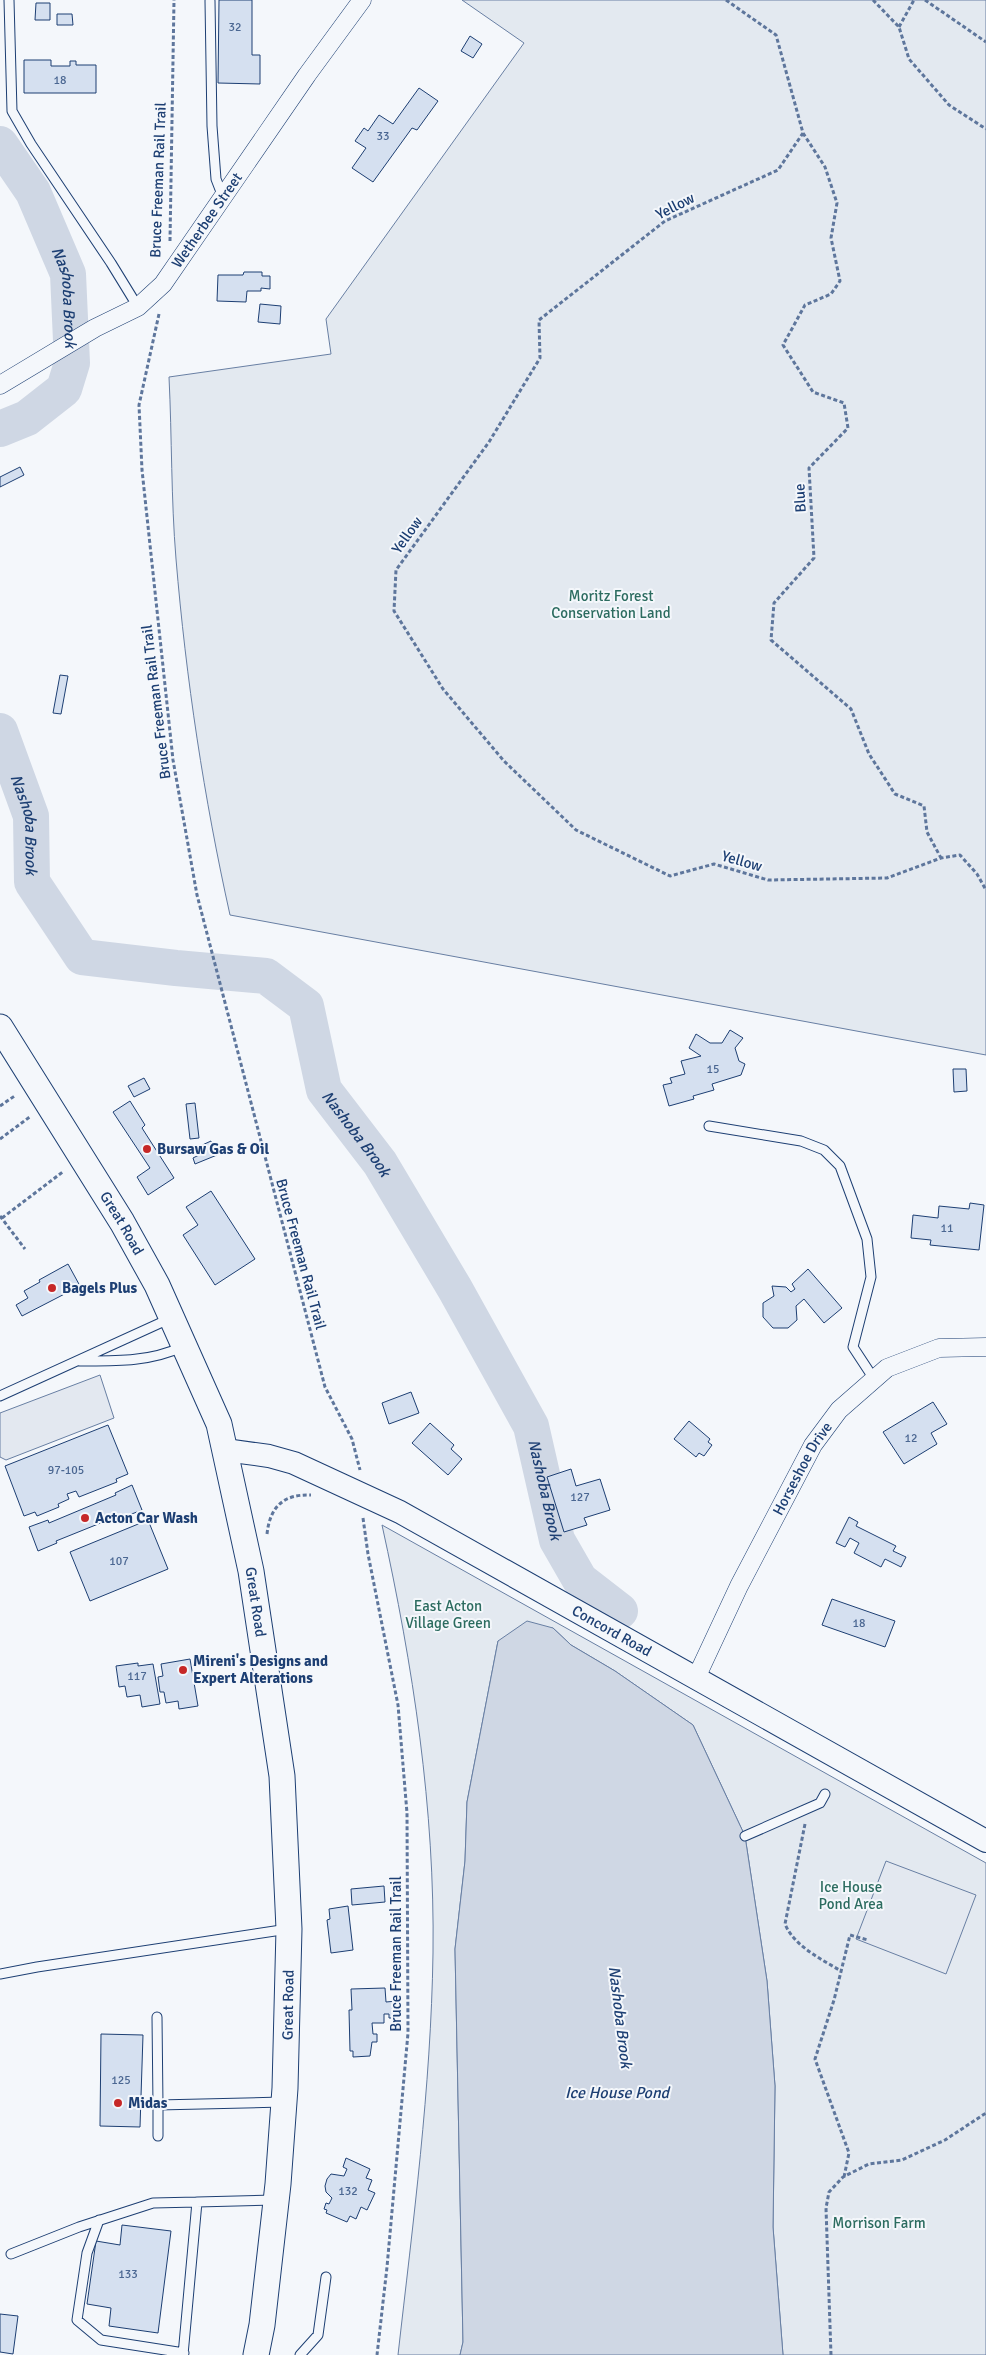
<svg xmlns="http://www.w3.org/2000/svg" width="986" height="2355" font-family="Signika,sans-serif">
	<style>
		.green { fill: #e3e9f0; stroke: #687fa3 }
		.parking { fill: #e3e8f0; stroke: #687fa3 }
		.water { fill: #cfd7e4; stroke: #687fa3 }
		.lines { fill: none; stroke-linecap: round; stroke-linejoin: round }
		.river { stroke: #cfd7e4; stroke-width: 36 }
		.building { fill: #d5e0f0; stroke: #1d3f73 }
		.service-casing { stroke: #1d3f73; stroke-width: 11 }
		.minor-casing { stroke: #1d3f73; stroke-width: 19 }
		.tertiary-casing { stroke: #1d3f73; stroke-width: 24 }
		.secondary-casing { stroke: #1d3f73; stroke-width: 27 }
		.path { stroke: #5e769c; stroke-width: 3; stroke-dasharray: 4 2.5; stroke-linecap: butt }
		.service { stroke: #f4f7fb; stroke-width: 9 }
		.minor { stroke: #f4f7fb; stroke-width: 18 }
		.tertiary { stroke: #f4f7fb; stroke-width: 22 }
		.secondary { stroke: #f4f7fb; stroke-width: 25 }
		.poi-dot { fill: #c62828; stroke: #f4f7fb; stroke-width: 2 }
		.labels { text-anchor: middle; stroke-width: 4; stroke-linejoin: round; paint-order: stroke }
		.number-label { font-size: 12px; fill: #4b6792 }
		.street-label { font-size: 15px; fill: #1d3f73; stroke: #f4f7fb }
		.park-label { font-size: 15px; fill: #2c6c60; stroke: #f4f7fb }
		.poi-label { font-size: 15px; font-weight: bold; fill: #1d3f73; stroke: #f4f7fb; text-anchor: start }
		.water-label { font-size: 16px; font-style: italic; fill: #1d3f73; stroke: #f4f7fb }
	</style>
	<rect width="100%" height="100%" fill="#f4f7fb"/>
	<path class="green" d="M462,0H986V1055L230,915C204,798 186,679 176,559C171,499 172,438 169,377L331,354L326,319L524,43Z
		M382,1525L986,1863V2355H783L773,2227L775,2086L767,1981L745,1836L693,1725L615,1671L571,1645L553,1628L498,1641L467,1802L465,1861L455,1949L463,2342L460,2355H398C413,2222 431,2088 433,1953C435,1809 413,1666 382,1525Z"/>
	<path class="parking" d="M100,1375L114,1418L6,1460L0,1457V1413Z
		M886,1861L976,1895L946,1974L856,1939Z"/>
	<path class="water" d="M527,1621L553,1628L571,1645L615,1671L693,1725L745,1836L767,1981L775,2086L773,2227L783,2355H460L463,2342L455,1949L465,1861L467,1802L498,1641Z"/>
	<g class="lines">
		<g class="river">
			<path id="s1" d="M0,144L33,192L68,274L72,363L64,389L27,418L0,429"/>
			<path id="s2" d="M0,731L31,816L32,882L82,957L176,968L266,976L306,1006L324,1090L380,1163L455,1289L531,1426L557,1540L580,1580L620,1611"/>
		</g>
	</g>
	<path class="building" d="M219,0H252V55H260V84L218,83Z
		M36,3H50V20H35Z
		M57,14H72L73,25H57Z
		M470,36L482,44L473,58L461,51Z
		M24,60H51V66H70V61H76V65H96V93H24Z
		M419,88L438,101L417,130L412,128L373,182L352,168L366,148L355,141L364,128L368,131L379,115L393,124Z
		M244,272H262V276H270V289L261,288V291H247L246,302L217,301L218,275H243Z
		M260,304L281,306L280,324L258,322Z
		M20,467L24,475L0,487V477Z
		M60,675L68,676L61,714L53,713Z
		M730,1030L743,1038L735,1048L739,1061L745,1064L741,1075L712,1084L714,1090L693,1096L694,1099L669,1106L663,1085L672,1083L670,1078L685,1074L681,1061L701,1056L689,1048L696,1034L710,1043H722Z
		M953,1069H966L967,1091L954,1092Z
		M144,1078L150,1089L134,1097L128,1086Z
		M130,1101L145,1125L142,1128L174,1178L148,1195L137,1177L150,1168L113,1112Z
		M195,1103L199,1138L190,1139L186,1104Z
		M211,1141L217,1155L195,1164L193,1158L201,1154L198,1147Z
		M211,1191L255,1259L215,1285L183,1235L198,1225L186,1207Z
		M970,1203L984,1205L979,1250L930,1245L931,1240L911,1238L913,1215L938,1218L939,1206L969,1209Z
		M68,1264L80,1286L22,1316L16,1305L28,1298L24,1291L40,1282L39,1280Z
		M808,1269L842,1308L824,1323L804,1299L796,1306L797,1320L788,1328H773L763,1317V1303L774,1296L772,1286L786,1287L791,1292L795,1289L792,1284Z
		M411,1392L419,1413L389,1424L382,1403Z
		M933,1402L947,1424L931,1433L937,1444L904,1464L883,1432Z
		M689,1421L710,1439L708,1442L712,1445L704,1456L699,1453L696,1457L674,1439Z
		M430,1423L454,1445L451,1449L462,1459L448,1475L412,1443Z
		M108,1425L128,1474L116,1479L117,1482L79,1497L76,1491L67,1494L69,1499L58,1504L59,1507L37,1516L35,1512L24,1516L5,1466Z
		M571,1469L576,1486L600,1479L610,1510L584,1518L587,1525L564,1532L547,1477Z
		M132,1485L142,1510L124,1517L123,1514L56,1541L57,1543L38,1551L29,1527L48,1520L49,1523L116,1495L115,1493Z
		M849,1517L858,1522L856,1526L896,1546L893,1551L906,1557L901,1567L885,1559L881,1567L854,1553L859,1543L850,1538L845,1547L836,1543Z
		M148,1520L168,1569L90,1601L70,1552Z
		M832,1599L895,1621L885,1647L822,1625Z
		M190,1659L198,1706L179,1709L178,1701L166,1703L164,1692H160L158,1677L163,1676L161,1664Z
		M138,1663V1666L153,1664L160,1704L142,1707L140,1695L127,1697L125,1686L119,1687L116,1666Z
		M384,1886L385,1902L352,1905L351,1889Z
		M348,1906L353,1950L331,1953L327,1920L330,1919L329,1909Z
		M385,1988L386,2002L397,2001L398,2018H389V2014H384V2023H372L373,2034H377V2042H372L370,2056L353,2057V2051H350L349,2010H352L351,1989Z
		M101,2034L143,2035L140,2127L100,2126Z
		M346,2158L370,2169L366,2178L372,2180L368,2190L375,2193L367,2210L361,2207L356,2219L350,2216L347,2222L326,2213L327,2210L324,2209L326,2203L329,2204L332,2198L326,2192L325,2186L327,2179L331,2174L344,2176L347,2169L343,2167Z
		M122,2225L171,2231L158,2333L109,2326L111,2308L87,2304L96,2241L120,2245Z
		M0,2314L18,2316L13,2354L0,2352Z"/>
	<g class="lines">
		<g class="service-casing">
			<path id="service" d="M9,0L12,111L31,144L111,263L138,307
				M210,1L212,126L216,179L223,197
				M709,1126L801,1141L824,1150L840,1166L867,1239L871,1277L853,1347L874,1379
				M80,1361C116,1361 149,1362 182,1347
				M0,1396L169,1319
				M745,1836L820,1803L825,1794
				M0,1974L37,1967L288,1929
				M157,2017L158,2105
				M158,2136V2105L282,2102
				M99,2220L87,2253L77,2320L101,2340L184,2353
				M11,2254L79,2227L153,2203L197,2202
				M183,2355L197,2202L274,2200
				M300,2355L318,2335L326,2277"/>
		</g>
		<g class="minor-casing">
			<g id="minor">
				<path id="s3" d="M0,385L95,328L138,307L163,284L307,75L362,0"/>
				<path id="s4" d="M696,1678L739,1586L813,1445L839,1410L887,1368L939,1348L986,1347"/>
			</g>
		</g>
		<g class="tertiary-casing">
			<g id="tertiary">
				<path id="s5" d="M225,1450L269,1456L294,1463L400,1512L986,1841"/>
			</g>
		</g>
		<g class="secondary-casing">
			<g id="secondary">
				<path id="s6" d="M0,1027L122,1222L157,1285L219,1424L251,1571L282,1776L289,1929L285,2088L278,2184L262,2325L256,2355"/>
			</g>
		</g>
		<path class="path" d="M726,0L776,35L803,133L778,170L665,221L539,320L540,358L489,442L396,570L394,611L443,689L504,761L576,830L670,876L714,864L768,880L887,878L941,858L960,855L977,874L986,890
			M873,0L899,27L909,59L949,105L986,129
			M925,0L986,42
			M899,27L914,0
			M803,133L825,167L837,203L831,238L840,281L831,294L805,305L783,345L813,392L844,403L848,428L809,468L814,558L774,603L771,640L851,709L869,754L895,794L924,806L927,832L941,858
			M170,241L174,0
			M159,314L139,405L142,470L173,760L197,895L325,1387L352,1439L360,1470
			M0,1106L16,1095
			M0,1139L31,1116
			M0,1216L25,1249
			M2,1218L64,1171
			M363,1518L368,1554L398,1705L407,1813L408,2033L387,2267L377,2355
			M267,1534C270,1507 283,1494 311,1495
			M805,1824L785,1924C794,1946 821,1959 841,1971
			M844,2177L849,2153L815,2059L834,2000L850,1935L868,1940
			M831,2355L826,2208L829,2192L843,2177L869,2164L902,2160L945,2140L986,2113"/>
		<use href="#service" class="service"/>
		<use href="#minor" class="minor"/>
		<use href="#tertiary" class="tertiary"/>
		<use href="#secondary" class="secondary"/>
	</g>
	<g class="poi-dot">
		<circle cx="147" cy="1149" r="5"/>
		<circle cx="52" cy="1288" r="5"/>
		<circle cx="85" cy="1518" r="5"/>
		<circle cx="183" cy="1670" r="5"/>
		<circle cx="118" cy="2103" r="5"/>
	</g>
	<g class="labels">
		<g class="number-label">
			<text x="235" y="31">32</text>
			<text x="60" y="84">18</text>
			<text x="383" y="140">33</text>
			<text x="713" y="1073">15</text>
			<text x="947" y="1232">11</text>
			<text x="911" y="1442">12</text>
			<text x="66" y="1474">97-105</text>
			<text x="580" y="1501">127</text>
			<text x="119" y="1565">107</text>
			<text x="859" y="1627">18</text>
			<text x="137" y="1680">117</text>
			<text x="121" y="2084">125</text>
			<text x="348" y="2195">132</text>
			<text x="128" y="2278">133</text>
		</g>
		<g class="street-label">
			<text transform="translate(158 180) rotate(-88)" y="5">Bruce Freeman Rail Trail</text>
			<text transform="translate(675 206) rotate(-27)" y="5">Yellow</text>
			<text dy="5" stroke="none"><textPath href="#s3" startOffset="270">Wetherbee Street</textPath></text>
			<text transform="translate(800 498) rotate(-93)" y="5">Blue</text>
			<text transform="translate(407 535) rotate(-55)" y="5">Yellow</text>
			<text transform="translate(156 702) rotate(-97)" y="5">Bruce Freeman Rail Trail</text>
			<text transform="translate(742 861) rotate(16)" y="5">Yellow</text>
			<text dy="5" stroke="none"><textPath href="#s6" startOffset="231">Great Road</textPath></text>
			<text transform="translate(301 1254) rotate(75)" y="5">Bruce Freeman Rail Trail</text>
			<text dy="5" stroke="none"><textPath href="#s4" startOffset="235">Horseshoe Drive</textPath></text>
			<text dy="5" stroke="none"><textPath href="#s6" startOffset="636">Great Road</textPath></text>
			<text dy="5" stroke="none"><textPath href="#s5" startOffset="430">Concord Road</textPath></text>
			<text transform="translate(396 1954) rotate(-90)" y="5">Bruce Freeman Rail Trail</text>
			<text transform="translate(288 2005) rotate(-89)" y="5">Great Road</text>
		</g>
		<g class="park-label">
			<text x="611" y="601">Moritz Forest<tspan x="611" dy="17">Conservation Land</tspan></text>
			<text x="448" y="1611">East Acton<tspan x="448" dy="17">Village Green</tspan></text>
			<text x="851" y="1892">Ice House<tspan x="851" dy="17">Pond Area</tspan></text>
			<text x="879" y="2228">Morrison Farm</text>
		</g>
		<g class="poi-label">
			<text x="157" y="1154">Bursaw Gas &amp; Oil</text>
			<text x="62" y="1293">Bagels Plus</text>
			<text x="95" y="1523">Acton Car Wash</text>
			<text x="193" y="1666">Mireni's Designs and<tspan x="193" dy="17">Expert Alterations</tspan></text>
			<text x="128" y="2108">Midas</text>
		</g>
		<g class="water-label">
			<text dy="6" stroke="none"><textPath href="#s1" startOffset="170">Nashoba Brook</textPath></text>
			<text dy="6" stroke="none"><textPath href="#s2" startOffset="98">Nashoba Brook</textPath></text>
			<text dy="6" stroke="none"><textPath href="#s2" startOffset="622">Nashoba Brook</textPath></text>
			<text dy="6" stroke="none"><textPath href="#s2" startOffset="1028">Nashoba Brook</textPath></text>
			<text transform="translate(621 2017) rotate(83)" y="6">Nashoba Brook</text>
			<text x="617" y="2098">Ice House Pond</text>
		</g>
	</g>
</svg>
